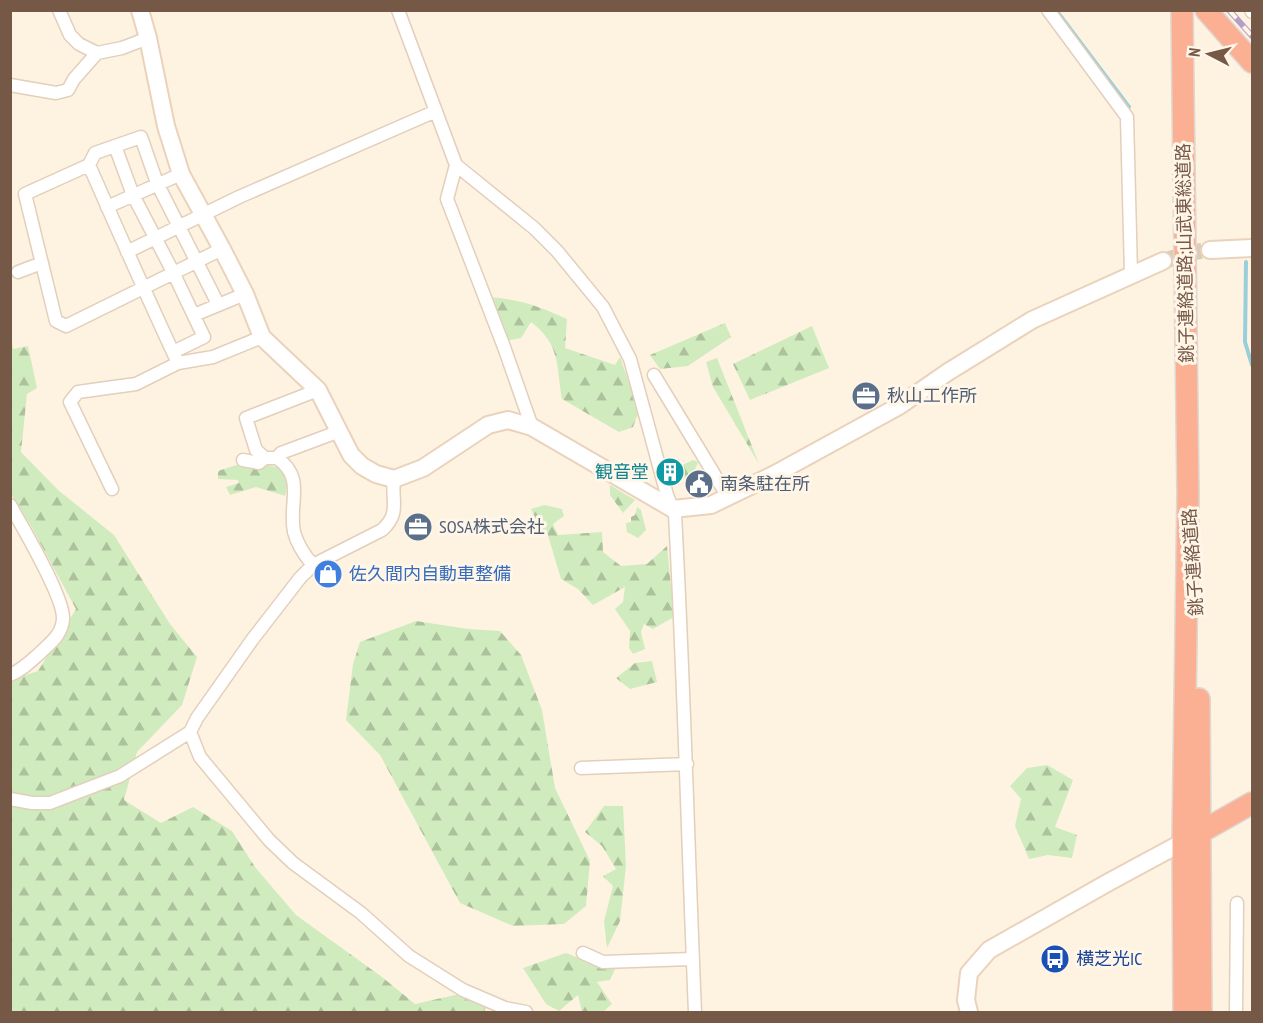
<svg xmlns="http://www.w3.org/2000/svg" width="1263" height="1023" font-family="'PT Sans Narrow','Noto Sans JP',sans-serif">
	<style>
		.forest { fill: url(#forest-firs) }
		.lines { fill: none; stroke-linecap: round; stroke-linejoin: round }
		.stream { stroke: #99cfdb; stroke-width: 4 }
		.secondary-tunnel { stroke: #dcccba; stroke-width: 16; stroke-dasharray: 16 8; stroke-linecap: butt }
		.street-casing { stroke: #e2cfbc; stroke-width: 15 }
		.secondary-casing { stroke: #ead2bb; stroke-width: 20 }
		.highway-casing { stroke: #ded7d3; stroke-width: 24 }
		.street { stroke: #fff; stroke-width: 12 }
		.secondary { stroke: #fff; stroke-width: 16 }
		.highway { stroke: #fcb093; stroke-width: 21 }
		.rail-casing { stroke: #b59fc7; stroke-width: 6 }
		.rail { stroke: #fff6e8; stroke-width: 4; stroke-dasharray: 11; stroke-linecap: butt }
		.labels { text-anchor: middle; stroke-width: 6; stroke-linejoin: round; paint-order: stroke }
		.street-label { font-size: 18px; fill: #765846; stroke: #fff6e8 }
		.service-label { font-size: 18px; fill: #4e5e75; stroke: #fff6e8; text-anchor: start }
		.culture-label { font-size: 18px; fill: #0d838f; stroke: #fff6e8; text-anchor: end }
		.shop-label { font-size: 18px; fill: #366cbe; stroke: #fff6e8; text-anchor: start }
		.transit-label { font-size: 18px; fill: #164399; stroke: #fff6e8; text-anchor: start }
	</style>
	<defs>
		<pattern id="forest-firs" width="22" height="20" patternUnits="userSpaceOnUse" patternTransform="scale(1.5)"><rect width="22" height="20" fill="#d0ecbe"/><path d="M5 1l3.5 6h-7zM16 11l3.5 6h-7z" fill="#adc29c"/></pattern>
	</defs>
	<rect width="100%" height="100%" fill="#fef3e1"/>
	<path class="forest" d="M488,297C518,299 539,306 567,319L565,348L615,365L620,357L639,411L633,427L619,432L562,399C556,365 561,345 531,322L521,338L505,341Z
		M725,323L731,337L688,366L660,369L650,355Z
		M812,326L829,368L750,400L733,364Z
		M11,336L13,349L28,346L37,388L27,394L21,452L58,490L114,535L170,624L197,657L182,705L137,752L124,800L161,823L193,807L232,831L255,867L296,915L382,977L415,1004L464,993L486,1007L484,1012H11L10,680L38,671L76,609L31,526L11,494Z
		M717,358L759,464L713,387L706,362Z
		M693,460L698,462C693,479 681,481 664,480L662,467L673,461L680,466Z
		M262,464L281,468L288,482L285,496L256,487L230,495L226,487L239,483L238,480L218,479V471L236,465L256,468Z
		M610,485L635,500L623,513L610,495Z
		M544,505L562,509L564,516L553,524L558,535L602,532L603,552L621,566L647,564L667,546L674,617L653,629L644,624L641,632L645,649L633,654L629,648L630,631L615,609L623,602L625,587L593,605L578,589L561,579L547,532L540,529L531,509Z
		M637,507L641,510L646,530L638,538L627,532L626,523L631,522V517L635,515Z
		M416,621L468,629L500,631L521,655L542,710L555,788L590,861L586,906L564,924L513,926L460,903L380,755L346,720L353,664L360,642Z
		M652,661L657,682L630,689L616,678L635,663Z
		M1047,765L1073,780L1055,827L1077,835L1072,858L1048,855L1029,859L1015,826L1021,799L1010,786L1027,768Z
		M604,806H623L626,866L620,921L607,948L604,921L613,886L603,876L616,869L602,846L585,832Z
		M566,953L584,960L616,967L610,980L597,982L612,1004L603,1012H582L578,995L559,1011L546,1004L523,968Z"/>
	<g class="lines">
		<path class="stream" d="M1056,10L1129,107
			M1246,262L1245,342L1252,365"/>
		<path class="secondary-tunnel" d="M1163,261L1194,252L1210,250"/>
		<g class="street-casing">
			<path id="street" d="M59,10L70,35L79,44L97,53
				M398,10L456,165
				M1048,10L1127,117L1131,274
				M1251,10L1252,12
				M10,85L56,93L68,90L74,79L97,53L122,48L148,38
				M115,146L133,195L173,272L204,337L173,352
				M89,165L95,153L141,137L157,183L218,304
				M107,207L181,174
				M127,252L239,197L436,111
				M18,272L42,263
				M194,315L245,294
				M178,363C147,297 118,231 89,165L25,194L56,321L66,326L222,249
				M654,375L728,497
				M318,390L246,418L256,450L265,458H277L281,453L340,431
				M532,427L504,347L447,199L456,165L534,228L557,251L603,307L630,359L667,495L675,515C684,680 688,847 695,1012
				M277,458C306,478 288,503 294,532C297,543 305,556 313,565
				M243,460L259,463L265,458
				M112,489L70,402L78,392L136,384L178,363L213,357L262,337
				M10,505C23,528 64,597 63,619C62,635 50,643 40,653C30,662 22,670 10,675
				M190,732L200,757L269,840L293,863L361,913L409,956L463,990L505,1008L526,1012
				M581,768L687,764
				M10,799L32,803H50L120,776L190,732L197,718L252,640L300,578L313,565L382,530C401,513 391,501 394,479
				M583,953L603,962L691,959
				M1236,1012L1237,903"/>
		</g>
		<g class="secondary-casing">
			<path id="secondary" d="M140,10L148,38L166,126L181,174L222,249L245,294L262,337L318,390L351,455L362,466L376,474L394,479L423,468L488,425L508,420L532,427L673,509L711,505L775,474L899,406L948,372L1032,320L1163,261
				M1210,250L1252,248
				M969,1012L966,1000L969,973L989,950L1109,882L1183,842"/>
		</g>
		<g class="highway-casing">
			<path id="highway" d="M1182,10L1188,495L1183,842L1184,1012
				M1206,10L1252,62
				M1199,699L1201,1012
				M1192,837L1252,803"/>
		</g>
		<use href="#street" class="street"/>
		<use href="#secondary" class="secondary"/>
		<use href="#highway" class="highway"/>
		<g class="rail-casing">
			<path id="rail" d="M1229,10L1252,36"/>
		</g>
		<use href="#rail" class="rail"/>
	</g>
	<defs>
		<g id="office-disc" transform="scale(1.5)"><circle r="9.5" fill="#5c6f8a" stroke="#fff6e8"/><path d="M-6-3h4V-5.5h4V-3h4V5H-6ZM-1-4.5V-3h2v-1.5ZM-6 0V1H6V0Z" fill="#fff"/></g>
		<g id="building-disc" transform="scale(1.5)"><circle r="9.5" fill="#0f9aa8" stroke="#fff6e8"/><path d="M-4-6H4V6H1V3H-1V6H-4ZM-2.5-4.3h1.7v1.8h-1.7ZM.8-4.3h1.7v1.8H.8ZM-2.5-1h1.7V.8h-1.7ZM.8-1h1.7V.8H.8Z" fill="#fff"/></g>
		<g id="civic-disc" transform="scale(1.5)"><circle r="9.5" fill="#5c6f8a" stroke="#fff6e8"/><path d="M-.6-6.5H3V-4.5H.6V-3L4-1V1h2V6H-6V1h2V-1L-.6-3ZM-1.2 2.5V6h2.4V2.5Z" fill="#fff"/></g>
		<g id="shop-disc" transform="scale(1.5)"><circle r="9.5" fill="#3f7fe0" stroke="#fff6e8"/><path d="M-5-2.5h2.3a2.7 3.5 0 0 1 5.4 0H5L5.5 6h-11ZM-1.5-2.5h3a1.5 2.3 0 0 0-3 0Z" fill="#fff"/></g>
		<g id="bus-disc" transform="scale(1.5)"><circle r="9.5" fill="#1a4fb4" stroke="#fff6e8"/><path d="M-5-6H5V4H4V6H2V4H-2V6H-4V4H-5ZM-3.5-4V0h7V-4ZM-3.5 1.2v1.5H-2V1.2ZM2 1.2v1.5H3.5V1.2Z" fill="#fff"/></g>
	</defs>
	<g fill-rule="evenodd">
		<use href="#office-disc" x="866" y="396"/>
		<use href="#building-disc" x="670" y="472"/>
		<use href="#civic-disc" x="699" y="484"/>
		<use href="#office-disc" x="418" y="527"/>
		<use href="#shop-disc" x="328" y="574"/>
		<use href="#bus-disc" x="1055" y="959"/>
	</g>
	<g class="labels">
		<g class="street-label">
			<text transform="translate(1185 253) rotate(-91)" y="6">銚子連絡道路;山武東総道路</text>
			<text transform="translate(1193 562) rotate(-94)" y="6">銚子連絡道路</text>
		</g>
		<g class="service-label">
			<text x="887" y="402">秋山工作所</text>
			<text x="720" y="490">南条駐在所</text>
			<text x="439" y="533">SOSA株式会社</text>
		</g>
		<g class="culture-label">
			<text x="649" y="478">観音堂</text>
		</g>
		<g class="shop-label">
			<text x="349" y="580">佐久間内自動車整備</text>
		</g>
		<g class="transit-label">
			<text x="1076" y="965">横芝光IC</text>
		</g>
	</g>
	<rect width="1263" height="1023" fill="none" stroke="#765846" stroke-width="24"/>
	<g transform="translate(1209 54) rotate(277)" stroke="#fff6e8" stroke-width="4.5" paint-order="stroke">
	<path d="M0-4.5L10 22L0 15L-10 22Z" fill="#765846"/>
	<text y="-9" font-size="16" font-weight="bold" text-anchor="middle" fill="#765846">N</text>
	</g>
</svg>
